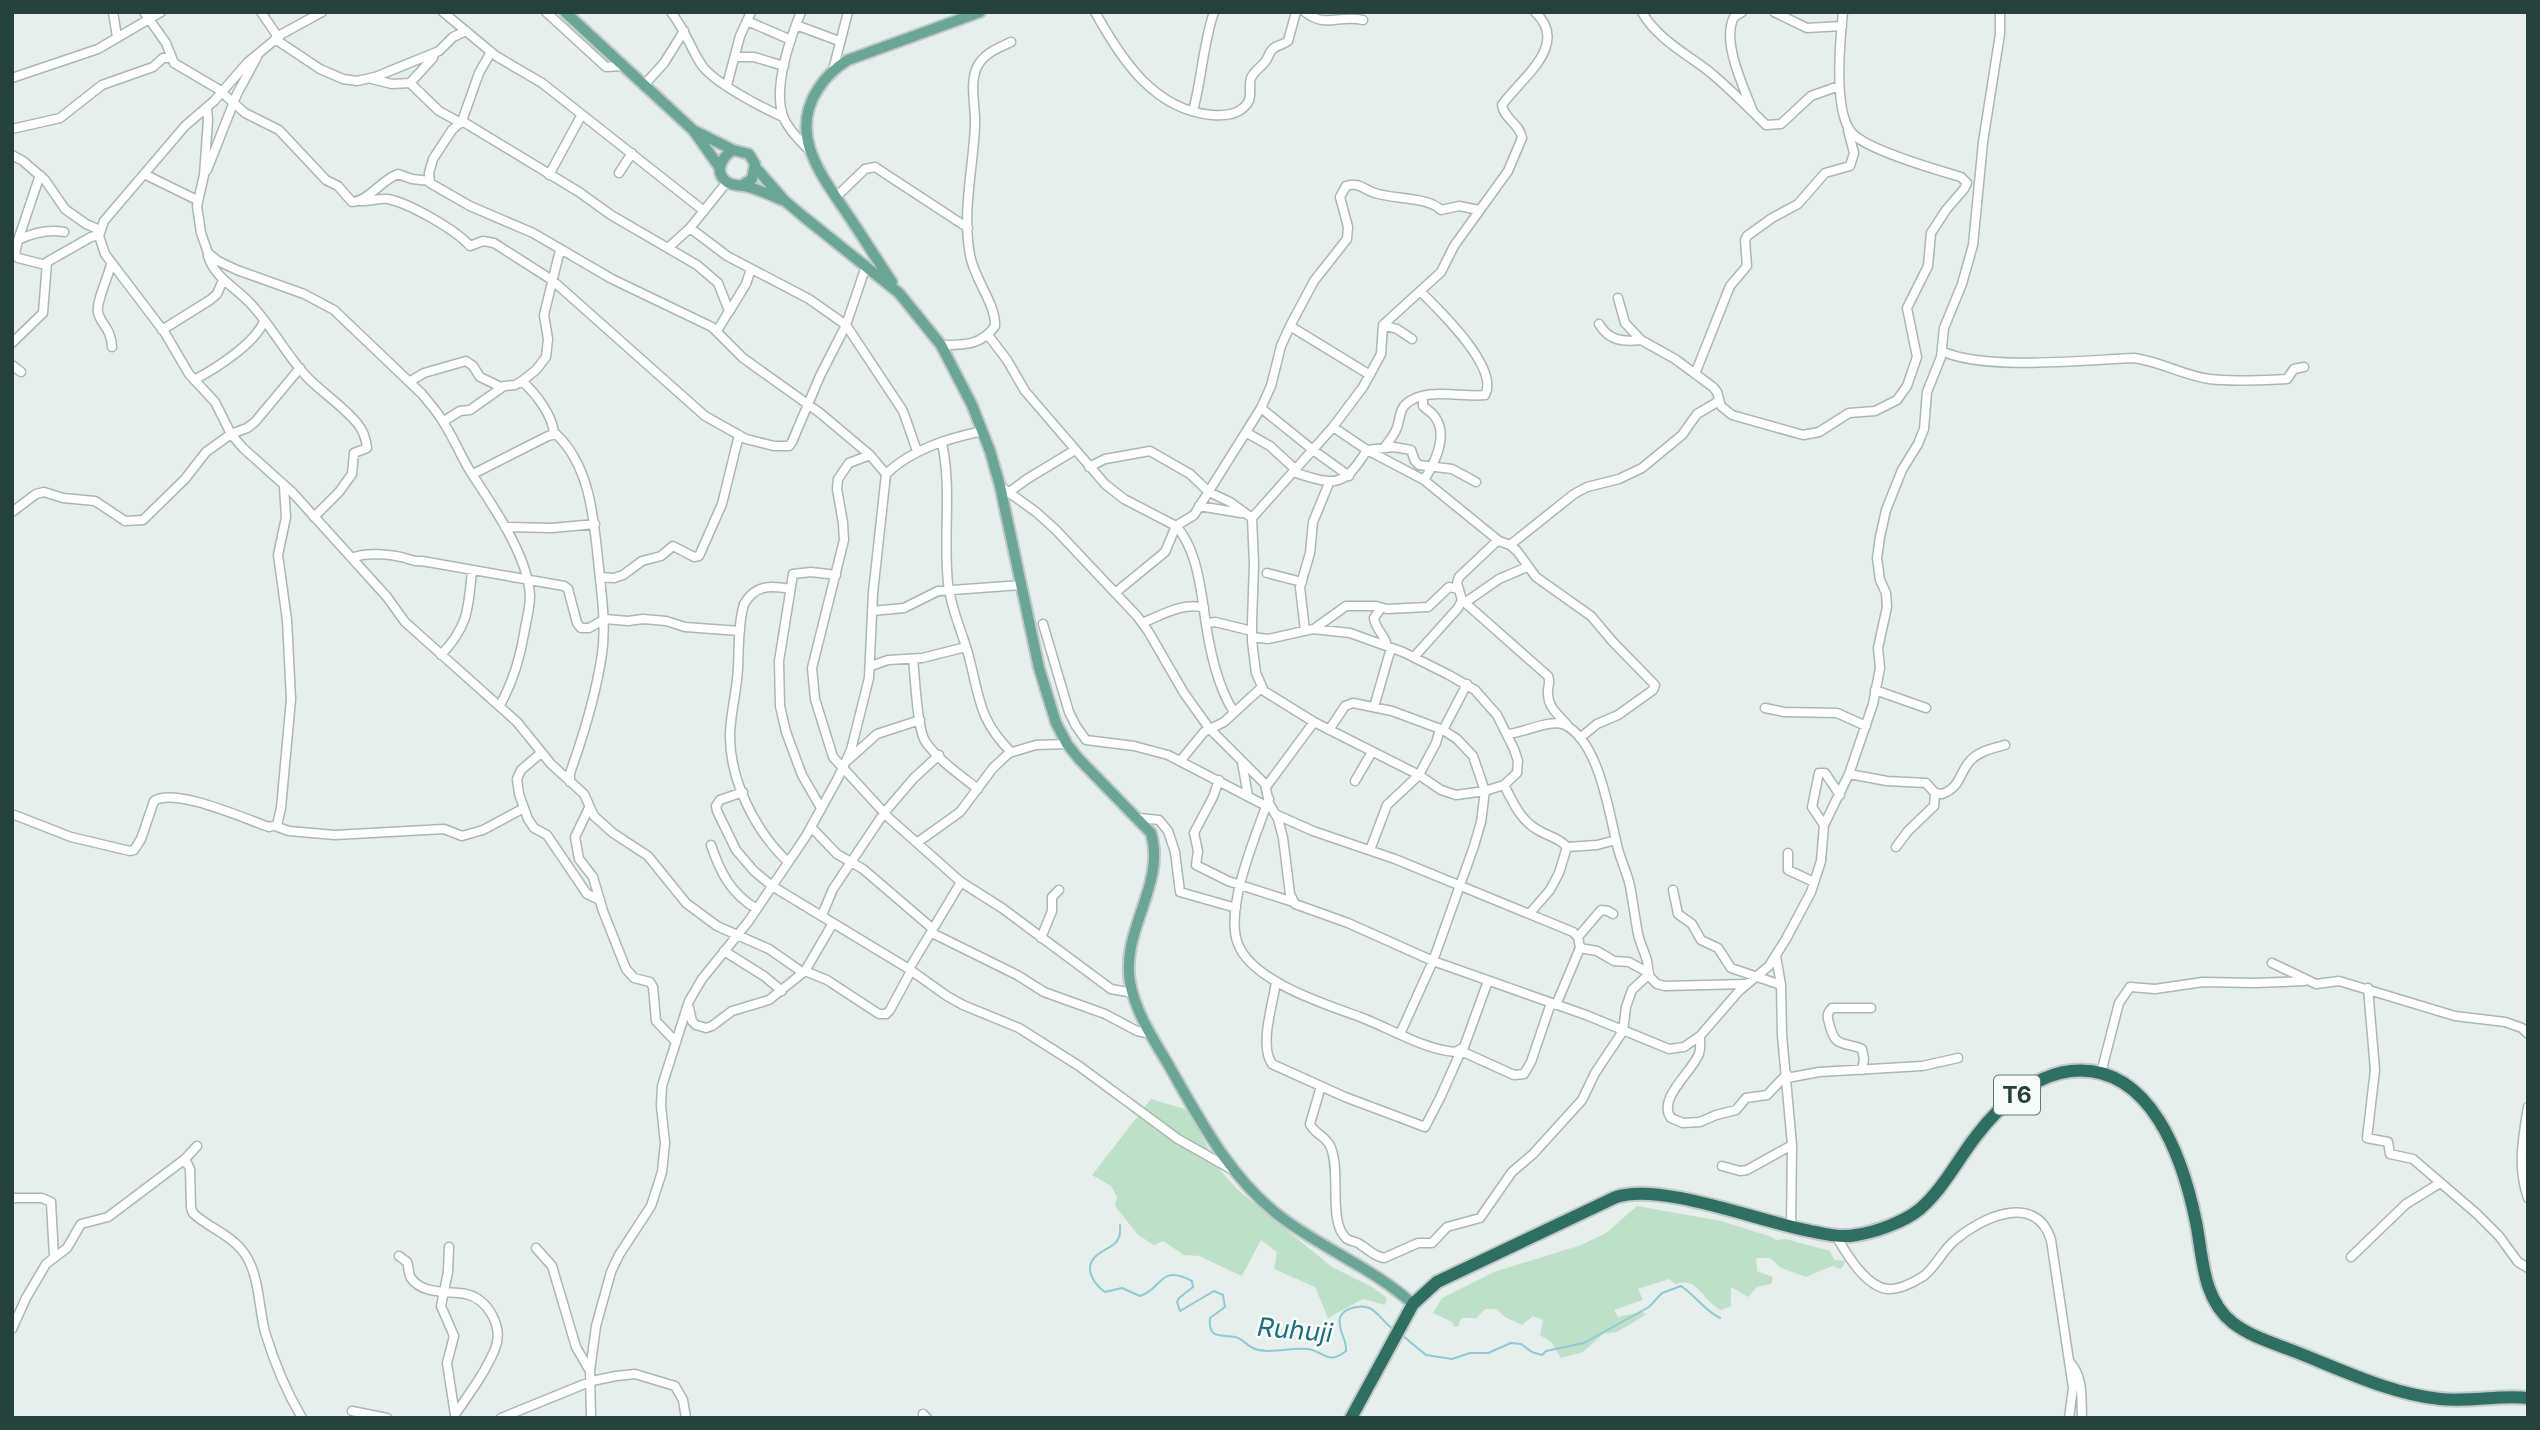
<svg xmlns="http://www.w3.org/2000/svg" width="2540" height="1430" font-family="Inter,sans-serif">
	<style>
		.green { fill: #bfe0c8 }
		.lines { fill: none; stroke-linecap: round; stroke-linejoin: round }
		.stream { stroke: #8ec9d4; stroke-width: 2 }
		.minor-casing { stroke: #a8b8b2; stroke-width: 11 }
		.major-casing { stroke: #c2cac8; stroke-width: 14 }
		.highway-casing { stroke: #c2cac8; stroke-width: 16 }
		.minor { stroke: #fff; stroke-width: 8 }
		.major { stroke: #6aa596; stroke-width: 10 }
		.highway { stroke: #2f6f62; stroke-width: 12 }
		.labels { text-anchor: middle; stroke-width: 5; stroke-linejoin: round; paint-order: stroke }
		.shield { fill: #f7fbf9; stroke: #637a73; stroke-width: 2 }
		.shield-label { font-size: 23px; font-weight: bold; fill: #24423a }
		.water-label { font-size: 26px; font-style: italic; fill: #1c6f80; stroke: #f7fbf9 }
	</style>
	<rect width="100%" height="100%" fill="#e6efeb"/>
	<path class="green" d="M1151,1099L1188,1110L1219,1169L1238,1190L1332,1267L1374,1288L1387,1298L1385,1305L1363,1299L1328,1318L1315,1287L1274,1269L1277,1252L1261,1240L1242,1276L1199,1256L1184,1255L1163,1241L1154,1245L1138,1235L1115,1206L1117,1197L1111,1186L1092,1175Z
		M1637,1206L1721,1221L1769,1236L1776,1240L1786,1239L1830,1251L1834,1260L1846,1261L1841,1269L1832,1266L1806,1277L1781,1268L1770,1258H1756L1757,1271L1773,1277L1771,1284L1757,1287L1748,1297L1731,1287V1306L1721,1310C1700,1300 1700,1276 1675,1284L1669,1279L1638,1289L1643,1300L1614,1310L1618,1317L1641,1312L1647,1314L1617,1332L1603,1334L1583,1352L1561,1358L1551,1342L1540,1335L1543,1320L1533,1316L1522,1325L1505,1317L1496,1309H1485L1477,1318H1463L1460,1320L1459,1326L1454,1327L1452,1322L1433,1313L1442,1298L1494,1272L1581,1245L1606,1233Z"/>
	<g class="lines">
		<path class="stream" d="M1120,1225C1122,1249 1106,1245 1094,1258C1084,1270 1095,1285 1105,1292L1122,1288L1140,1296C1162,1290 1159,1263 1192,1281L1193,1287L1179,1298L1177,1302L1180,1311L1214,1291L1223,1295L1225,1307L1210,1318C1208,1340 1221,1334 1235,1337C1242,1338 1246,1345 1253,1348C1266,1355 1292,1347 1307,1349C1325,1351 1327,1366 1346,1351C1347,1339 1337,1329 1340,1318C1342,1312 1346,1310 1352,1308C1374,1301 1378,1318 1393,1329
			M1403,1336L1426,1355L1452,1359L1470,1353H1488L1511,1343L1521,1344L1532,1352L1542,1355L1546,1351L1584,1343L1649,1307L1662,1293L1681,1286C1696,1296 1704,1310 1720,1318"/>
		<g class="minor-casing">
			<path id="minor" d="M113,12L117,37
				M144,12L166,43L174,63L218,89L245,113L279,130L326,180L338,186L352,202C369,201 381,180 398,174L412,179L430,181
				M261,12L278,37
				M322,12L282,34L248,62L214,101L185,126L104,221L99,236L105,254L165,333L189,374L215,402L231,434L243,448L292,492L387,597L405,622L517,722L551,764L584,794L594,816L613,833L648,856L686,903L717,926L769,949L802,972
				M443,12L496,56L542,83L704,211
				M546,12L606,67L624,66
				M671,12C684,28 690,47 701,64C712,82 763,108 783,117
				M801,12C790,39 773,87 783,116C787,128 801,142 810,151
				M1095,12C1121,59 1154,110 1212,115C1225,116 1238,115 1247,104C1253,96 1248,87 1251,78C1254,71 1261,67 1265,62C1269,57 1269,51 1274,48C1278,45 1283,45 1288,41L1296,12
				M1305,12C1327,29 1338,14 1363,20
				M1642,12C1657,39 1687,54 1711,73C1730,89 1749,108 1766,125L1781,124L1811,96L1839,86
				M1742,12L1734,17C1721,42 1744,87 1753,112
				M1774,12L1807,28L1842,26
				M747,21L791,40
				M796,25L839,41
				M275,39L320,69L343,79L357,81L375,77L439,51L453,37L466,31
				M491,52L479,73L462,121L452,130L433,159L429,173L430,183L470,206L533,233L612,279L712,327L743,358L820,413L870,455
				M735,57H754L784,66
				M833,70L848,12
				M12,78L98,49L161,12
				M372,79L392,84L410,83L433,58L434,53
				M410,83L439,111L461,123
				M645,84L664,63L684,31
				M727,85L740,36L751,12
				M207,108L208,120L204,175L197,206L201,233L208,253L218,261L237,270L304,294L334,310L422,394L435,410C450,429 458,451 470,471C492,505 528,555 530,596C530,609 526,621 524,634C520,657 512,684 500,705
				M1193,111C1202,78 1203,44 1214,12
				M462,121L579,192L611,215L697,265L718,283L729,311L717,331
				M12,129L60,118L102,85L153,67L163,58H171
				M12,155L23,161L45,180L65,209L86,224L100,230
				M207,170L237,94L257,57
				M619,173L632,153
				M144,174L197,200
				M549,175L581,116
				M836,197L865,169L875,167L968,228
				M360,201C369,202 378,198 388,199C409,203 456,230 470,246L483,241L494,243L552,280L705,416L746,439L774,446H789L792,442L820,376L846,325L866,266
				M690,228L727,256L809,299L846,325L903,411L917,451
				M18,240L40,175
				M669,247L690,228L727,182
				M208,256C215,278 235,287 250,303C271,325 285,353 306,376C321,392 342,405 357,423C363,430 366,439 367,448L354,453L352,474L339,492L314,517
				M111,264C109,275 96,302 98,312C100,324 111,327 112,347
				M46,265L18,258L15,254L18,240C33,233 47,229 64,232
				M1618,298L1625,323L1641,340L1675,359L1713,387L1717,392L1721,406L1732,415L1803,435L1819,432L1849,413L1875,411L1897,400L1907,386L1917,357L1907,308L1928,266L1931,233L1946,210L1964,189L1967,183L1961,177C1937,170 1867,150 1852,133C1833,112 1840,40 1843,12
				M729,312L746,284L751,269
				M1599,324C1609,341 1623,342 1641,340
				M1383,325L1397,329L1412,339
				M1290,326L1370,375
				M162,330L210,300L217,294L223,280
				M988,335L1007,360L1025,391L1105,484L1124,499L1176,526C1194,546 1199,577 1203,603C1207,636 1215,684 1234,712
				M12,343L43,313L47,262L91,237L99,235
				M941,345C963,345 981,346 995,326C996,304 974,279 970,255C962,212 973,169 975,126C976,107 969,85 977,67C984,53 998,48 1011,42
				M1942,351C1983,371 2086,360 2134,358C2162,362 2182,375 2209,379C2232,382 2263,380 2287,379L2294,369L2304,367
				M12,365L21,372
				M1695,374L1730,286L1747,266L1745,240L1747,236L1772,218L1798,204L1825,173L1850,166L1854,153L1848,130
				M194,380C215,369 256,343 264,321
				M522,381L536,370L546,357L548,339L544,315L560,250
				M409,382L424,373L466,361L473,366L480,377L501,387
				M1423,396V406C1427,410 1432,412 1435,417C1449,436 1434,464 1424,480
				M1261,408L1313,450L1349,476
				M444,421L460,411L470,410L504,386L515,385L522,381C535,393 553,415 554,434
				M1333,427L1367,450L1424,480L1499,541
				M1247,433L1270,446L1295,469
				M942,443C952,489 943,537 948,583C951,611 964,635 970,661C980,701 980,721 1011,752
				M1384,448C1388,442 1393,437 1396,430C1400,422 1399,410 1405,405C1424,386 1462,398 1485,395C1500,368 1439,310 1421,292
				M1089,467L1105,459L1150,451L1190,474L1209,492L1230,502L1252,518L1254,564L1252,622C1252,628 1252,634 1252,641L1256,673L1264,691L1314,722L1419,775L1441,790L1456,795L1485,791L1504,785L1517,773L1518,761L1514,749L1497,715L1475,690L1449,675L1403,652L1350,633L1313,629L1268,639L1252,637
				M1293,472C1334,485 1343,489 1367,450L1394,447L1411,450L1415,461L1419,465L1452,469L1476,482
				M473,474L548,436L556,434C592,468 594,524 599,569C602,598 606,625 602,654C596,694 584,734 570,773V782
				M886,474L870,455L849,463L838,479L837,489L843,523L844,540L812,668L815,699L833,757L889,818L961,882L1002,908L1111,989L1133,993
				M1000,486L1036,512L1055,529L1137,616L1148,631L1184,693L1209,728L1265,784L1269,803L1278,819L1283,838L1290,894L1295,904L1348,923L1433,961L1586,1015L1669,1049L1684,1047L1700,1036L1739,991L1769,966L1786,939L1811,892L1821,861L1824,825L1849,774L1873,704L1880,668L1878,648L1887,607L1886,593L1880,580L1877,558L1880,537L1886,510L1902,470L1918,444L1924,429L1927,392L1941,357L1944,328L1962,284L1973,245L1983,142L2000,34V12
				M1008,493L1027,479L1075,450
				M1199,506L1241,513
				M12,512L36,494L44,492L63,498L95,501L125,521L143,520L185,479L206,452L231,434L247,428L255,422L300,368
				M1252,518L1333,427L1363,387L1381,354L1383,325L1441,272L1454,246L1508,171L1522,138C1520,124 1504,119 1502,105C1520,79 1571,45 1535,12
				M505,527L552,528L595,524
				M1510,545L1574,494L1587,487L1619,479L1642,468L1682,435L1697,414L1719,401
				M352,558C365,552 391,554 405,558C412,560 414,562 422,561L564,586L568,589L577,623L581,628H589L605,619L628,621L643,619L666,621L685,627L740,631
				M1267,573L1302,582
				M600,577L614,578L623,575L642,561L661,556L673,546L694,557L699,556L722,504L739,435
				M1115,593L1165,552L1176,526L1194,515L1261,408L1271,386L1281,346L1290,326L1314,281L1347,239L1348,227L1340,197L1346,186C1356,182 1363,188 1372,192C1392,200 1427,196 1441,210L1459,206L1479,210
				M1462,600L1548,676C1551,684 1547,686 1548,694C1548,708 1560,716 1568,726
				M1466,602L1499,579L1527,567
				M1381,608L1374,618C1375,629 1385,635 1387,646
				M872,611L904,608L938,591L1020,585
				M1142,623C1160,616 1185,601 1204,608
				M1207,623L1215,622L1252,631
				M1043,624L1069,712L1076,726L1086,740L1134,746L1168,755L1270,808
				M1314,629L1346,606H1376L1387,609L1428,607L1449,587L1458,589
				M1305,631L1300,587L1310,553L1313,522L1329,483
				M441,655C469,625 468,609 472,571
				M1414,657L1458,608L1462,600L1457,583L1459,577L1495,543L1499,541L1510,545L1517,551L1536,577L1591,616L1613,642L1655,685L1653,690L1618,715L1597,724L1580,738
				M913,659C915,676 917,728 925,741C938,760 960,775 978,789
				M871,666L888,660L922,658L966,647
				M1875,690L1926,708
				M1374,707L1391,648
				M1765,708L1784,712L1837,713L1866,726
				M1329,730L1345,706L1353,703L1392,711L1443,730L1457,739L1473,756L1485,791L1481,822L1474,846L1433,961L1400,1034
				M1443,730L1467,684
				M541,753L521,770L517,779L519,794L528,819L534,828L547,835L587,894L600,900
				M848,760L877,734L920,720
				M1181,760L1204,732L1224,722L1261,688
				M1242,762L1248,796
				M1849,774L1887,781L1926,783L1935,793L1942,794C1961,787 1959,773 1970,761C1979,751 1993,748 2005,745
				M1219,780L1213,797L1194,833L1198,851L1196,865L1228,881L1293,902
				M1355,781L1372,752
				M1504,785C1513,802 1520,820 1538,830C1549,837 1558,837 1567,847
				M1266,787L1314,722
				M743,792L720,800L716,806L717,811L736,850L754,871L772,886L909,969L947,996L963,1005L1019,1028L1079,1066L1178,1139L1231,1169
				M1269,799C1256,834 1224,910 1238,944C1253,982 1325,1004 1360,1017C1390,1028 1422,1049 1455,1052L1464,1047L1488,981
				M589,808L575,837L579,859L593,877L603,911L626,969L634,978L650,982L653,987L656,1021L676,1042
				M821,808L802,775L786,732L780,706L779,661L793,574L811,572L836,575
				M12,814L71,837L130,851L134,850L141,839L154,801C175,787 245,819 269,827L277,825L281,808L291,699L287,620L278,555L286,517L284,487
				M1277,815L1313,831L1395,859L1573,932L1578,937L1580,948L1556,1005
				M1139,818L1159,820L1168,831L1175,852L1180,892L1236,908
				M1824,825L1812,807L1819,773H1825L1840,795
				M275,826L289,831L335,835L444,829L462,836L483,830L524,808
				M811,827L837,854L863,869L933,929
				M918,842L960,812L993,768L1009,753L1036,745L1067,744
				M711,845C720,872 731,894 757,909
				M1896,847L1908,831L1934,806L1935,793
				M1370,850L1387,805L1419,775L1436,743L1440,729
				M1788,853V870L1814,882
				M788,862C755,831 729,779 730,733C731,711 737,690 738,668C739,647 738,625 744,604C755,585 770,585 790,589
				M1673,890L1678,914L1692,924L1701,940L1718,948L1731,968L1781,985
				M1530,913L1550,890L1559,873L1567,847L1597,845L1616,840
				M822,915L833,889L884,813L914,778L939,755
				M932,933L1017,975L1044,992L1105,1014L1137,1031L1151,1034
				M1578,937L1601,910L1608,911L1613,914
				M1041,938L1052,911V897L1059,890
				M1580,948L1597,951L1614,961L1629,962L1649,973
				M724,951L764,976L782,991
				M1776,956L1781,985L1782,1035L1792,1145L1791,1228
				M2272,963L2316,984L2339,981L2455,1016L2505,1022L2522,1028L2528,1034
				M909,969L961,882
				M805,971L833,923
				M1648,975L1657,984L1665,986L1746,984
				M1276,982C1273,1004 1259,1045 1272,1064L1345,1097L1425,1127L1440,1098L1461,1051L1514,1075L1524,1074L1531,1062L1551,1003
				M2368,988L2375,1070L2367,1138L2388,1142L2390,1154L2413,1159L2477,1214L2499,1236L2518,1262L2528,1268
				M689,1008L692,1021L696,1025L706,1028L712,1026L732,1011L769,1000L805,971L827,980L879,1014H886L890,1010L911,971
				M1700,1036C1700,1042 1701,1048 1699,1054C1691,1073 1657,1099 1671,1118L1683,1123L1700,1122L1716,1115L1736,1110L1746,1098L1767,1095L1787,1074
				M1862,1070L1864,1059L1862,1049C1843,1041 1835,1049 1829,1023C1827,1016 1827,1013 1832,1008H1871
				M2101,1073L2119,1003L2130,987L2155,989L2203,982L2255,983L2304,981
				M1787,1078L1819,1072L1922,1066L1958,1058
				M1321,1086L1310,1124C1314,1134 1327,1136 1331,1148C1341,1173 1328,1222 1346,1238C1350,1242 1357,1241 1361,1245C1369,1250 1373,1256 1384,1258L1418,1243H1432L1447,1227L1480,1218L1512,1172L1533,1154L1582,1100L1595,1073L1623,1031L1626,1007L1632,990L1648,975C1650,960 1641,948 1638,934C1635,918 1633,902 1630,886C1627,872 1620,859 1617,845C1609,812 1599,742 1565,725C1551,718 1524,733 1508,734
				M2528,1107C2523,1137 2517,1168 2528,1198
				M185,1159L190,1169L191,1208L193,1213C207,1227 228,1233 241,1249C260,1271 258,1306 265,1332C274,1362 286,1391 302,1418
				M1722,1166L1740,1171L1747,1170L1792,1145
				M12,1198H42L51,1202L54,1257
				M1836,1236C1846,1253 1865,1286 1887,1289C1898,1290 1913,1283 1922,1277C1934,1270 1942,1251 1954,1241C1980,1218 2036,1191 2051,1240L2073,1388L2069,1418
				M449,1247L448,1272L441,1306L454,1336L447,1363L455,1415
				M536,1248L552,1266L576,1347L590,1371
				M399,1256L407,1262C409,1267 408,1273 411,1278C423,1295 448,1291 466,1294C488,1299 504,1327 495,1349C486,1371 470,1393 456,1413
				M2351,1257L2406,1204L2440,1183
				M12,1329L26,1298L46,1264L67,1248L81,1224L108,1217L185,1159L197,1146
				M2069,1361C2084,1377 2081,1397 2082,1418
				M352,1411L387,1418
				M923,1414L927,1418
				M501,1418L592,1381L616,1376L635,1374L675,1386L683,1400L686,1418
				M591,1418L590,1371L596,1326L611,1272L619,1255L651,1206L662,1172L665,1143L661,1106L662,1086L689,1001L702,979L748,922L806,836L838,778L851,750L869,678L873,593L886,474C912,449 949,438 983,431"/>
		</g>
		<g class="major-casing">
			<path id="major" d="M565,12L693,130L720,168
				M695,131L733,150
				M756,168L785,201L804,217L899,293L941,345L972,405L990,451L1000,486L1039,668L1056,723L1067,744L1079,759L1151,833C1166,885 1121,929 1130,982C1135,1011 1153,1039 1168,1064C1200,1120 1231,1181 1285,1220C1326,1250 1375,1270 1413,1304
				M742,185L752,179L755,164L749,154L733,150C722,157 713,172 727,182C733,186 738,185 744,186C756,188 770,195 782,200
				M892,282C877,260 863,237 848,215C822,176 788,135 818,89C826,76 835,68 848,60L980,12"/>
		</g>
		<g class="highway-casing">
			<path id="highway" d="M1351,1418L1413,1304L1437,1282L1616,1197C1661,1182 1761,1222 1810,1231C1824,1234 1841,1238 1856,1235C1876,1232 1904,1222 1920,1209C1944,1188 1958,1159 1977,1135C1999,1106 2034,1075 2071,1071C2151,1063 2183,1159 2196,1222C2203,1257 2202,1299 2233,1323C2251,1337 2276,1344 2296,1352C2342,1370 2391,1394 2440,1399C2470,1402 2499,1395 2528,1398"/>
		</g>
		<use href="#minor" class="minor"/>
		<use href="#major" class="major"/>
		<use href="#highway" class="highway"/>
	</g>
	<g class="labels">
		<rect class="shield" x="1994" y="1075.5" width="46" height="39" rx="5"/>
		<g class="shield-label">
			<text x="2017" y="1103">T6</text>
		</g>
		<g class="water-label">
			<text transform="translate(1295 1330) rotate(5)" y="9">Ruhuji</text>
		</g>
	</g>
	<rect width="2540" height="1430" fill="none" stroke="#24423a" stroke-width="28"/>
</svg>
